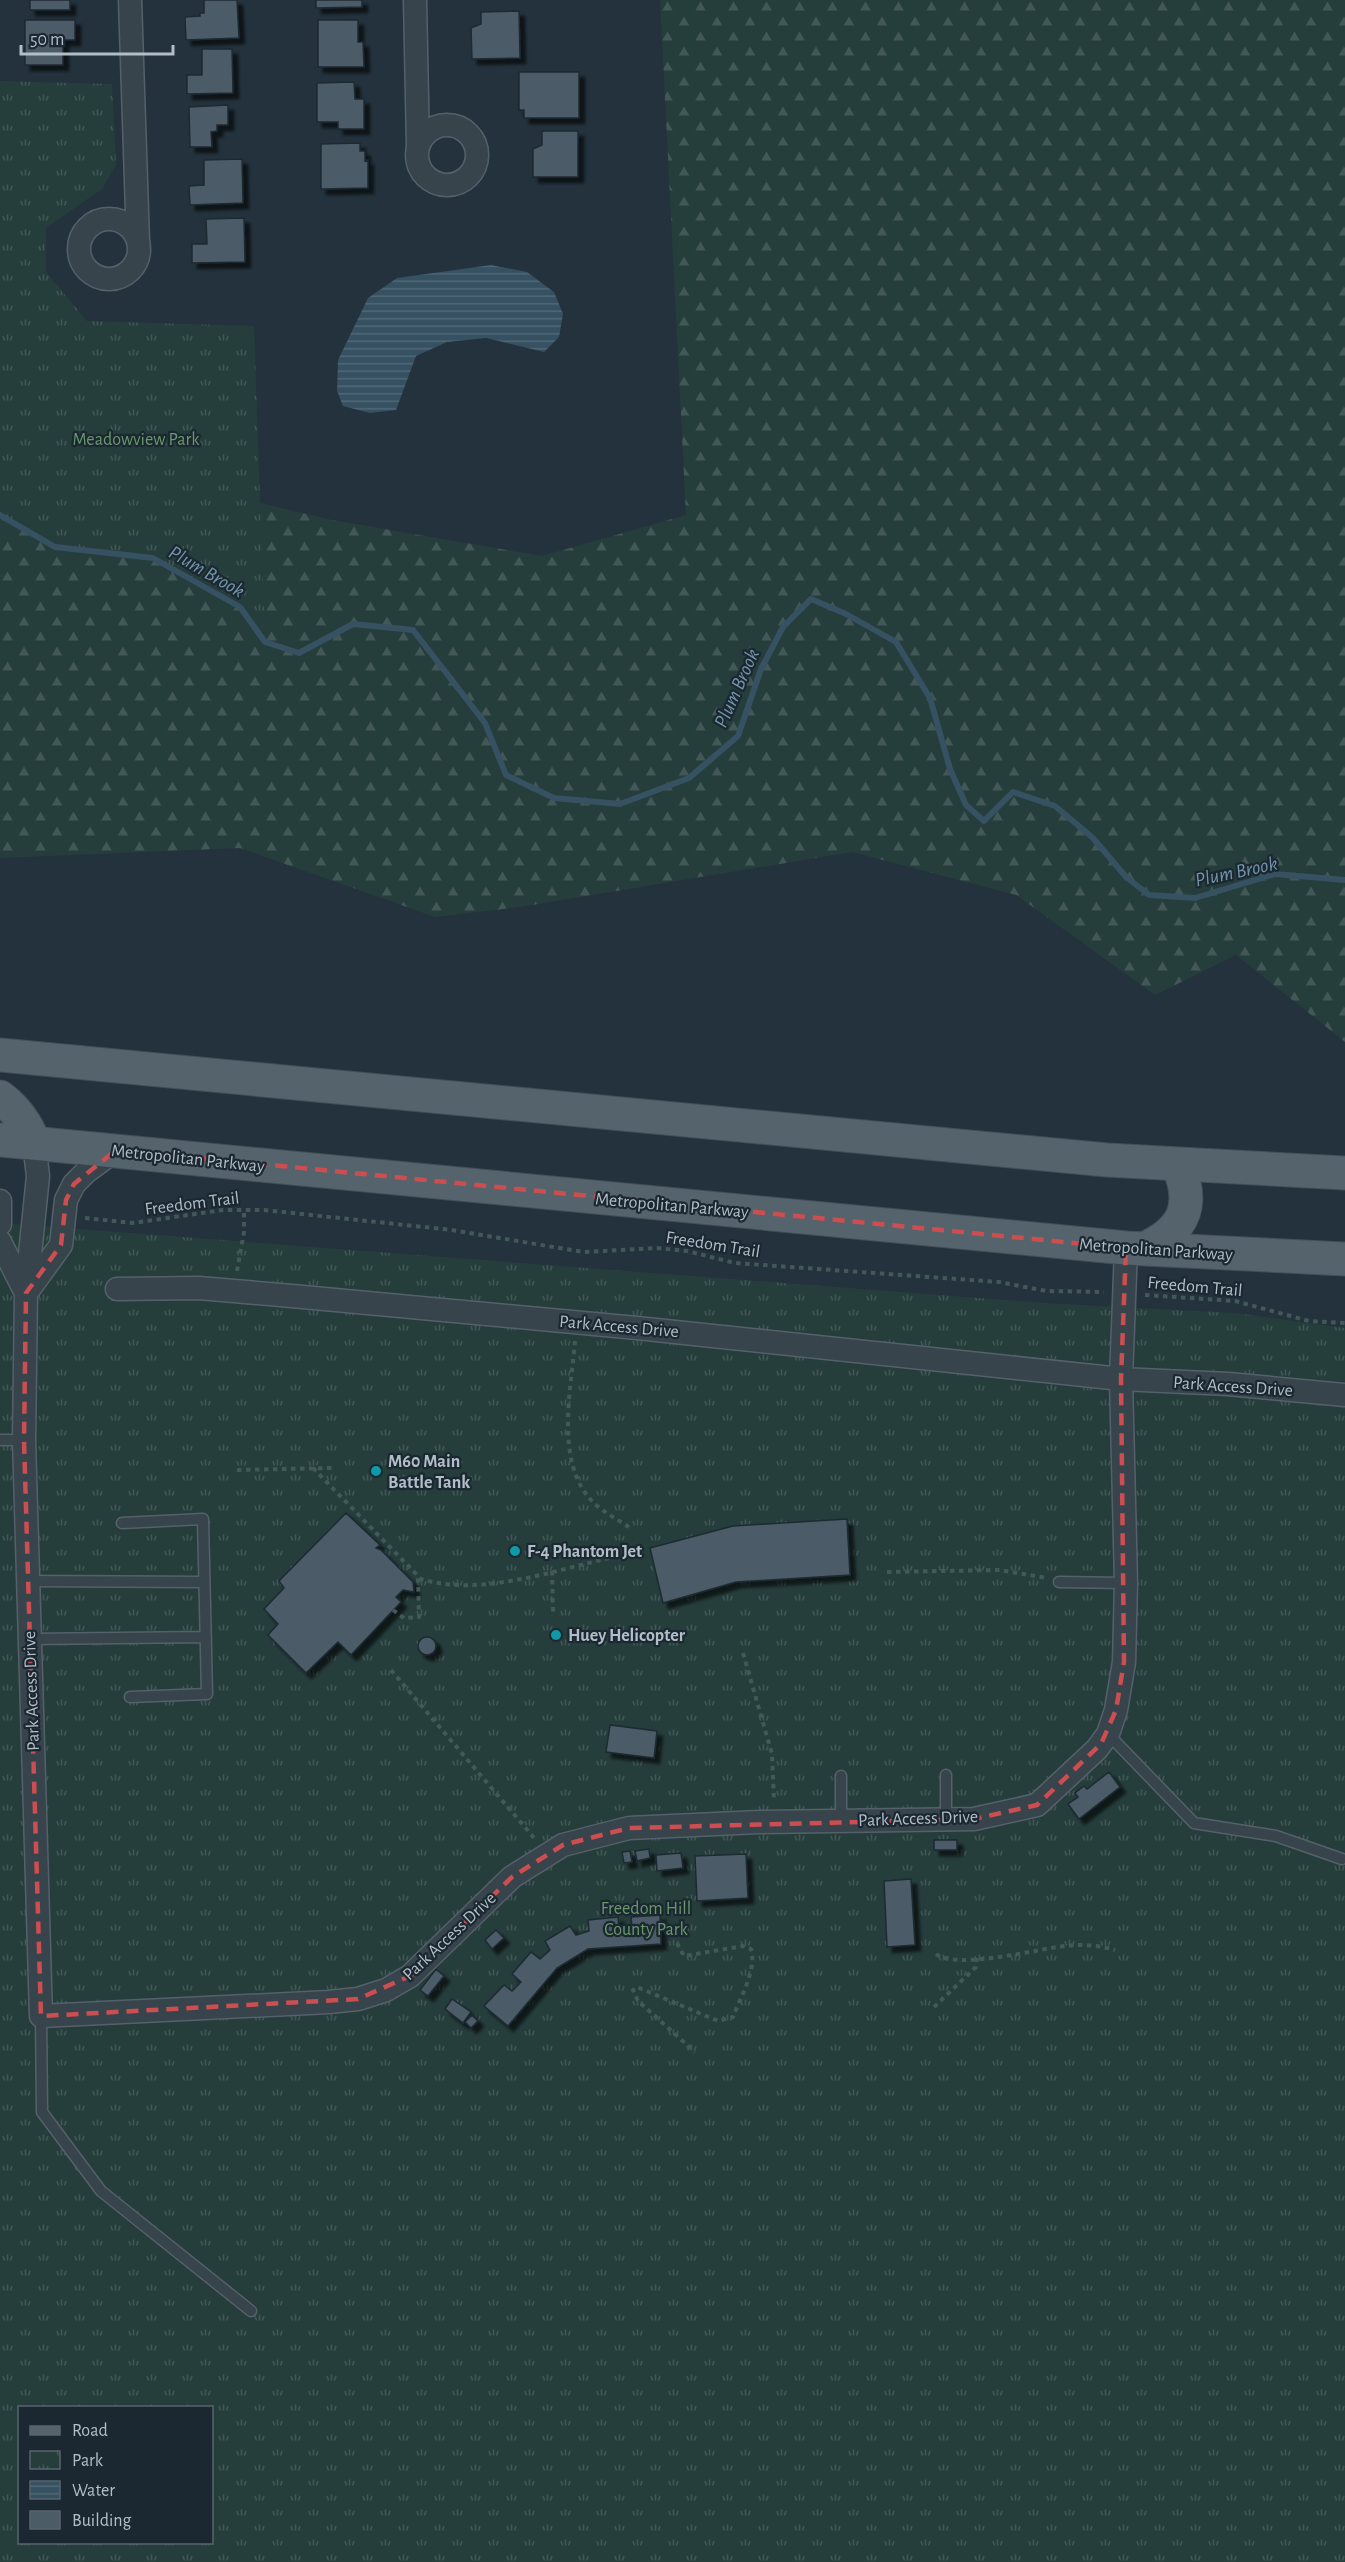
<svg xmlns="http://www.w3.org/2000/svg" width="1345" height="2562" font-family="'Alegreya Sans',sans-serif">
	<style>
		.forest { fill: url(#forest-firs) }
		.park { fill: url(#park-tufts); fill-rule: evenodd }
		.water { fill: url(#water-rules) }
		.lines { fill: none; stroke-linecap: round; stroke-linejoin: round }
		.stream { stroke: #365162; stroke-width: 6 }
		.building { fill: #4c5c67; stroke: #1e2a33; stroke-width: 1.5; filter: url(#shadow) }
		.lane-casing { stroke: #55616a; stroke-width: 13 }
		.street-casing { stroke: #55616a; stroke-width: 25 }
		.primary-casing { stroke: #434f58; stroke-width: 35 }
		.path { stroke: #435957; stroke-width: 4; stroke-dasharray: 4.5 4.5; stroke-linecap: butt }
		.lane { stroke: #37444c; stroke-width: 10 }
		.street { stroke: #37444c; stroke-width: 22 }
		.primary { stroke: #55636c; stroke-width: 33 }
		.marked { fill: none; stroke: #cd4e50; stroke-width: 4.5; stroke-dasharray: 12 8; stroke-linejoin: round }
		.culture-dot { fill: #0f9aa8; stroke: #1c2831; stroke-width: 2 }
		.labels { text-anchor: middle; stroke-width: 4.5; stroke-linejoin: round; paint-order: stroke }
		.park-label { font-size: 18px; fill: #69986b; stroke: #1c2831 }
		.street-label { font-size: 18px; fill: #b2bec7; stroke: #1c2831 }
		.poi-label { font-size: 18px; font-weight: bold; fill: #b2bec7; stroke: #1c2831; text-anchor: start }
		.water-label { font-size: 20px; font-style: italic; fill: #7296aa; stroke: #1c2831 }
	</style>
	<defs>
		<pattern id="forest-firs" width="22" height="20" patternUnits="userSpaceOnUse" patternTransform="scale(1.5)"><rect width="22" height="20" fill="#253d3b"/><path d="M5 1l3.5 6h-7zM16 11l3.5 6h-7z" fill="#425756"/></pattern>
		<pattern id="park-tufts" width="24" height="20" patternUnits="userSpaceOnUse" patternTransform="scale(1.5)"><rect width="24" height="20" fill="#253d3b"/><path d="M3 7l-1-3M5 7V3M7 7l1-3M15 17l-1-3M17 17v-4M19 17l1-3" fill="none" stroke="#425756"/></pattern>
		<pattern id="water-rules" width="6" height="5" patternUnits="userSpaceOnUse" patternTransform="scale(1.5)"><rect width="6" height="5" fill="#365162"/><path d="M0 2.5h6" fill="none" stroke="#516877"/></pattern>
		<filter id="shadow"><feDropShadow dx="5.5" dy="5.5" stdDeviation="1.5" flood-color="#0009"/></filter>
	</defs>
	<rect width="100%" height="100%" fill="#23323c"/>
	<path class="forest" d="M660,0H1345V1042L1236,955L1155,995L1016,895L852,852L520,907L435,917L240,848L0,858V410L67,457L332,520L542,556L686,515Z"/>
	<path class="park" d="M0,81L112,84L116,165L102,189L46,228V272L87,321L254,326L265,642L240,607L153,558L55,547L0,515Z
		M0,1223L1045,1303L1236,1313L1345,1328V2562H0ZM20,2408H212V2542H20Z"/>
	<path class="water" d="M491,265L527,272L554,292L563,314L559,337L544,352L486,338L447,342L416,356L396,410L370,413L343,406L337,391L338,360L368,298L397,278Z"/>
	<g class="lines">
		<path class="stream" d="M0,515L55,547L153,558L240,607L265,642L299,653L353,624L413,630L485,723L506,775L554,798L620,804L689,778L738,736L761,669L783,627L811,599L846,614L896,642L930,698L950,769L966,805L984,821L1013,792L1055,806L1093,838L1126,877L1149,895L1195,898L1275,874L1345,880"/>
	</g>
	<path class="building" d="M30,0H70V10H30Z
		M204,0H237L239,38L186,40L185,17L200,16V13H204Z
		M316,0H362V7L316,8Z
		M519,11L520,58L472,59L471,28L481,24V12Z
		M25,20H75V40H63V65H25Z
		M318,20H358V42H363L364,67H318Z
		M202,49H232L233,93L187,94V75H202Z
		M519,72H579V118H524V110H519Z
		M354,82L355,99H364V129H338V122H317V83Z
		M228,105V125H217V131L211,132L212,147H190L189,107Z
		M542,131H578V177H533V149L542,145Z
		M360,143V151H365V161L368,160V188L321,189V144Z
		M242,159L243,203L190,205L189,186L204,185V160Z
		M244,218L245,262L192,263V244H207L206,219Z
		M346,1513L380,1545L376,1548L381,1550L413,1582L414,1592L403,1590L396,1597L401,1602L351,1655L338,1642L306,1673L268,1635L278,1624L264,1609L284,1588L279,1581Z
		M847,1519L850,1575L736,1582L663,1603L650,1548L733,1526Z
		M418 1646a9 9 0 1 1 18 0a9 9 0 1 1-18 0Z
		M610,1725L657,1731L654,1758L606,1752Z
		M1109,1772L1120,1787L1079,1819L1068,1804L1078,1797L1075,1793L1084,1786L1087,1789Z
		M934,1840H957V1850H934Z
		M649,1849L650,1858L637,1861L635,1851Z
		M630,1851L632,1862L624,1863L622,1852Z
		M681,1853L683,1868L657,1871L656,1855Z
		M746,1854L748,1898L697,1901L695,1856Z
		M911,1879L915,1945L887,1947L884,1881Z
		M660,1915L661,1944L588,1949L557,1968L508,2026L484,2006L504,1985L512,1991L521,1982L512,1974L531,1952L540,1959L550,1950L545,1941L570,1926L576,1935L589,1931L588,1920L618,1917L619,1929L632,1928L631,1917Z
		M496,1930L504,1938L492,1949L485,1940Z
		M436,1969L444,1976L428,1996L420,1990Z
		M452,1999L471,2012L463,2023L445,2009Z
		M472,2015L478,2021L471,2028L465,2022Z"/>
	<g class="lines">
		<g class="lane-casing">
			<path id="lane" d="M0,1440H24
				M122,1523L203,1519L207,1694L130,1697
				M28,1581L204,1582
				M1059,1582L1126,1583
				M30,1639L206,1637
				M1108,1734L1194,1823L1276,1836L1342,1859
				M946,1775V1819
				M841,1776V1821
				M41,2016L42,2112L101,2191L251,2311"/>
		</g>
		<g class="street-casing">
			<path id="street" d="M130,0L138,242
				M415,0L418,146
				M417 155a30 30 0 1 1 60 0a30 30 0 1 1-60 0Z
				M79 249a30 30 0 1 1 60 0a30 30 0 1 1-60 0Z
				M34,1143L38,1176L26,1293L24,1440L41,2016L329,2002L358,1999L386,1990L410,1976L512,1877L563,1845L629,1828L759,1822L974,1819L1037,1805L1097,1749L1108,1734L1116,1710L1124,1662L1126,1583L1121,1379L1126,1248
				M0,1201V1224
				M0,1242L26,1293
				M117,1289L199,1288L292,1296L637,1328L1121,1379L1228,1384L1345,1395
				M27,1292L61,1245L66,1200L74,1184L86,1172L116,1150"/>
		</g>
		<g class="primary-casing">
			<path id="primary" d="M0,1055L1107,1160L1345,1173
				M0,1097C16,1109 27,1124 34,1143
				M0,1140L1126,1248L1345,1259
				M1144,1249C1183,1231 1196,1207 1178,1165"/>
		</g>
		<path class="path" d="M85,1218L133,1223L223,1210H264L452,1230L583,1252L657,1248L687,1251L735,1263L999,1282L1046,1291L1104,1292
			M237,1271L244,1232V1209
			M1145,1295L1235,1301L1309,1321L1345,1323
			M575,1341C571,1390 555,1461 591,1500C601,1511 617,1519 629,1527
			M313,1468L421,1579C478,1597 553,1571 609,1558
			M237,1470L332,1468
			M552,1571L553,1613
			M887,1572L1000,1570L1047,1578
			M393,1610L404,1618L419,1617L418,1576
			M743,1653L772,1754L774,1801
			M391,1670L535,1839
			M677,1943L684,1956L743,1946L751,1949C757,1970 740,1998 733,2017L718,2021L637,1987L633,1990L638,2001L695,2052
			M936,1954C958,1970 1037,1949 1065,1946C1082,1944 1098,1945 1115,1950
			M934,2007L976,1967L977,1958"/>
		<use href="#lane" class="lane"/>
		<use href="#street" class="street"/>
		<use href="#primary" class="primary"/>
	</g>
	<path class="marked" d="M116,1150L1126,1248L1121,1379L1124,1662L1116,1710L1101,1744L1037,1805L974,1819L629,1828L563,1845L512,1877L410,1976L358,1999L41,2016L24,1440L26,1293L61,1245L66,1200L74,1184Z"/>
	<g class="culture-dot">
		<circle cx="376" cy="1471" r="6"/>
		<circle cx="515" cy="1551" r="6"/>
		<circle cx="556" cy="1635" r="6"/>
	</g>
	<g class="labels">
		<g class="park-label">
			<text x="136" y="445">Meadowview Park</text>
			<text x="646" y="1914">Freedom Hill<tspan x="646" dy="21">County Park</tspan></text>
		</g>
		<g class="street-label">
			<text transform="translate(188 1158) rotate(6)" y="6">Metropolitan Parkway</text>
			<text transform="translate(192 1203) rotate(-7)" y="6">Freedom Trail</text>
			<text transform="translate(672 1205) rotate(5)" y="6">Metropolitan Parkway</text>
			<text transform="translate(713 1244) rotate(9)" y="6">Freedom Trail</text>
			<text transform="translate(1156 1249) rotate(4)" y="6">Metropolitan Parkway</text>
			<text transform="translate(1195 1286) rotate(5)" y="6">Freedom Trail</text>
			<text transform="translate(619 1326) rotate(5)" y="6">Park Access Drive</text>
			<text transform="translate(1233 1386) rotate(4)" y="6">Park Access Drive</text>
			<text transform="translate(31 1691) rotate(-92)" y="6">Park Access Drive</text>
			<text transform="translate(918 1818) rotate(-2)" y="6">Park Access Drive</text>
			<text transform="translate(449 1936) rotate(-43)" y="6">Park Access Drive</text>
		</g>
		<g class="poi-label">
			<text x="388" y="1467">M60 Main<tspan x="388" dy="21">Battle Tank</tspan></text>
			<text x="527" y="1557">F-4 Phantom Jet</text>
			<text x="568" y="1641">Huey Helicopter</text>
		</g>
		<g class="water-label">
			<text transform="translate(207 571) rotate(30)" y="7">Plum Brook</text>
			<text transform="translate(736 688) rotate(-66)" y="7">Plum Brook</text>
			<text transform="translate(1236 871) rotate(-12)" y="7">Plum Brook</text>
		</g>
	</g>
	<rect x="18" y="2406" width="195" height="138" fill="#1c2831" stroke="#58646d" stroke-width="1.5"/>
	<rect x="30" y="2426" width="30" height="9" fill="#55636c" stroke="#58646d" stroke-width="1.5"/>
	<text x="72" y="2436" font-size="18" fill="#b2bec7">Road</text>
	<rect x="30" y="2451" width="30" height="18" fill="url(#park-tufts)" stroke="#58646d" stroke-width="1.5"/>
	<text x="72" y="2466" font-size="18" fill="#b2bec7">Park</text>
	<rect x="30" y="2481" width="30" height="18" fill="url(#water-rules)" stroke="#58646d" stroke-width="1.5"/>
	<text x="72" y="2496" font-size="18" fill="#b2bec7">Water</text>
	<rect x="30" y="2511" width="30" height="18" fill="#4c5c67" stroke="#58646d" stroke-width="1.5"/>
	<text x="72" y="2526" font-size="18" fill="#b2bec7">Building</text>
	<path d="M21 45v9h152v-9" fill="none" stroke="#b2bec7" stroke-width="3"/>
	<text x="30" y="45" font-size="18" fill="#b2bec7" stroke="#1c2831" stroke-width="4.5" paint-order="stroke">50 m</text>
</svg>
